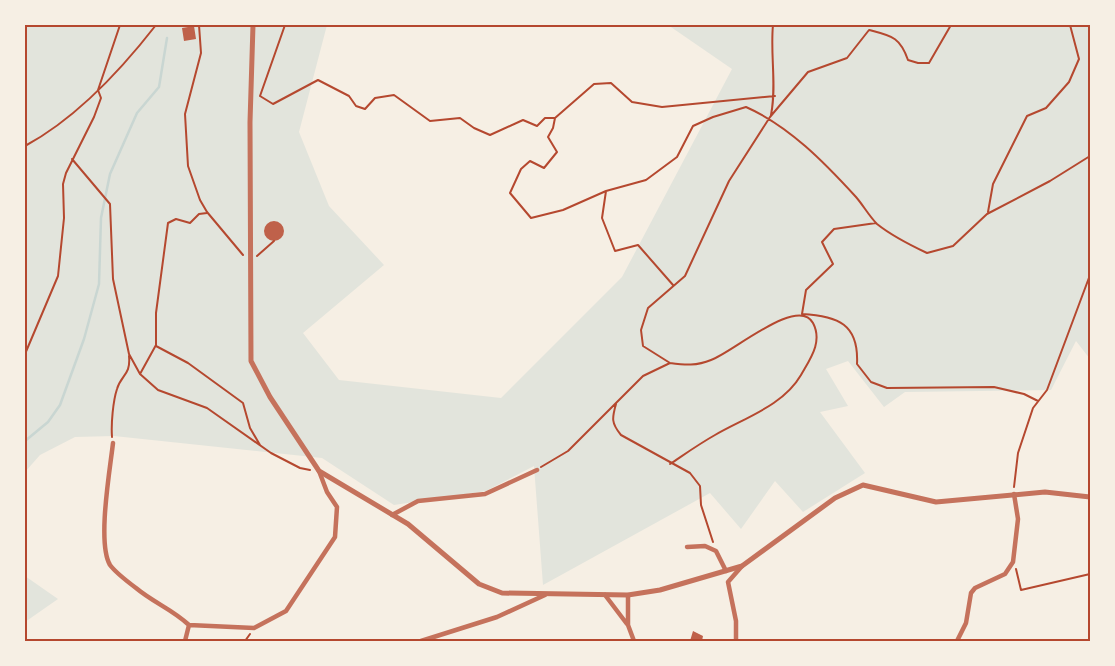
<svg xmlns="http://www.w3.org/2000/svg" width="1115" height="666" font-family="Spectral,serif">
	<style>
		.green { fill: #e2e4dc }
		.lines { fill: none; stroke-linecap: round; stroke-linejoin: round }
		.stream { stroke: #c9d6d2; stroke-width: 2.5 }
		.building { fill: #bf614a }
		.path { stroke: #b5482f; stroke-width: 2 }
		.minor { stroke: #c5725c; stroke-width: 4.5 }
		.tertiary { stroke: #c5725c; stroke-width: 5 }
		.neatline { fill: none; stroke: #b5482f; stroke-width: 2 }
	</style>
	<rect width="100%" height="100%" fill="#f6efe4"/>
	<path class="green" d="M25,25H327L299,132L329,206L384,265L303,333L339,380L501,398L622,277L732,69L668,25H1090V359L1076,341L1051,390L905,392L884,407L848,361L826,369L848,406L820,412L865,473L803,512L775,481L741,529L710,493L543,585L534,466L486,491L394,505L322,458L114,436L75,437L40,455L25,472Z
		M25,576L58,599L25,622Z"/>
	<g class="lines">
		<path class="stream" d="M25,441L48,422L60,405L84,339L99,284L101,218L110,174L137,113L159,87L167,38"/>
	</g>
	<path class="building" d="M194,26L196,39L184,41L182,28Z
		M264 231a10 10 0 1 1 20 0a10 10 0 1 1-20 0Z
		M693,631L703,636L702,641H690Z"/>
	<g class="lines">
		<path class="path" d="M199,25L201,53L185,114L188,166L200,200L207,212L243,255
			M260,96L273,104L318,80L349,96L356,106L365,109L375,98L394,95L430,121L460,118L474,128L490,135L523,120L537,126L545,118H555
			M260,96L285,25
			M775,96L662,107L632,102L611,83L594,84L555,118L553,128L548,137L557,152L544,168L530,161L521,169L510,193L531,218L563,210L606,191L646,180L677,157L693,126L713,117L746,107C789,126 824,162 856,197C863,205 869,216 877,224C892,236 910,245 927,253L953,246L987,214L1050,181L1090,156
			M771,115C777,85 770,55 773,25
			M25,146C75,119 121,70 156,25
			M72,159L110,204L113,279L129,354L140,374L158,390L207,408L271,453L300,468L310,470
			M606,191L602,218L615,251L638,245L673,285
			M988,212L993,184L1027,116L1046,108L1069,82L1079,59L1070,25
			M876,223L834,229L822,242L833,264L806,290L802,314C838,316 859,324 857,364L871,382L887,388L994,387L1024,394L1038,401
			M257,256L274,241
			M156,346L188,363L243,403L250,428L260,445
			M25,354L58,276L64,218L63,184L66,173L94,117L101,98L98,90L120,25
			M140,374L156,345V313L168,223L176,219L190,223L199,214L207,213
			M616,404C612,418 611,423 621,435L690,473L700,486L701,505L713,542
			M112,437C111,424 113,401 117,389C121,375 131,375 129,356
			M670,464C685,454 699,444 715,435C744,418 783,406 801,375C810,359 823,342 813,323C798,295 732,353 711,360C697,366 685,365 670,363
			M541,467L568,451L643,376L670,363L643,346L641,330L648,308L685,276L729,181L770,117L808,72L847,58L869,30C892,36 900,37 908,60L918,63H929L951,25
			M1014,487L1018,453L1033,408L1047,390L1090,275
			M1016,569L1021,590L1090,574
			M245,641L250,634"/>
		<path class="minor" d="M113,443C110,470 97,543 110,565C116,573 128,582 136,588C154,603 172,609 189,625
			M392,515L418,501L485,494L537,470
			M687,547L705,546L716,551L726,571
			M605,595L627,624
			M628,595V625L634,641
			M185,641L189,625L254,628L286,611L335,537L337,507L327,492L319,471
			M421,641L497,617L545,595
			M736,641V621L728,582L742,566
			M957,641L966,623L971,593L975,588L1005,574L1013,562L1018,519L1014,494"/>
		<path class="tertiary" d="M253,25L250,122L251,361L270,397L319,471L408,524L479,584L502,593L628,595L660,590L742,566L835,498L863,485L936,502L1045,492L1090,497"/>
	</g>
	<rect width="1115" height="666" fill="none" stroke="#f6efe4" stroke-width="52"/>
	<rect x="26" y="26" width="1063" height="614" class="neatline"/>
</svg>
